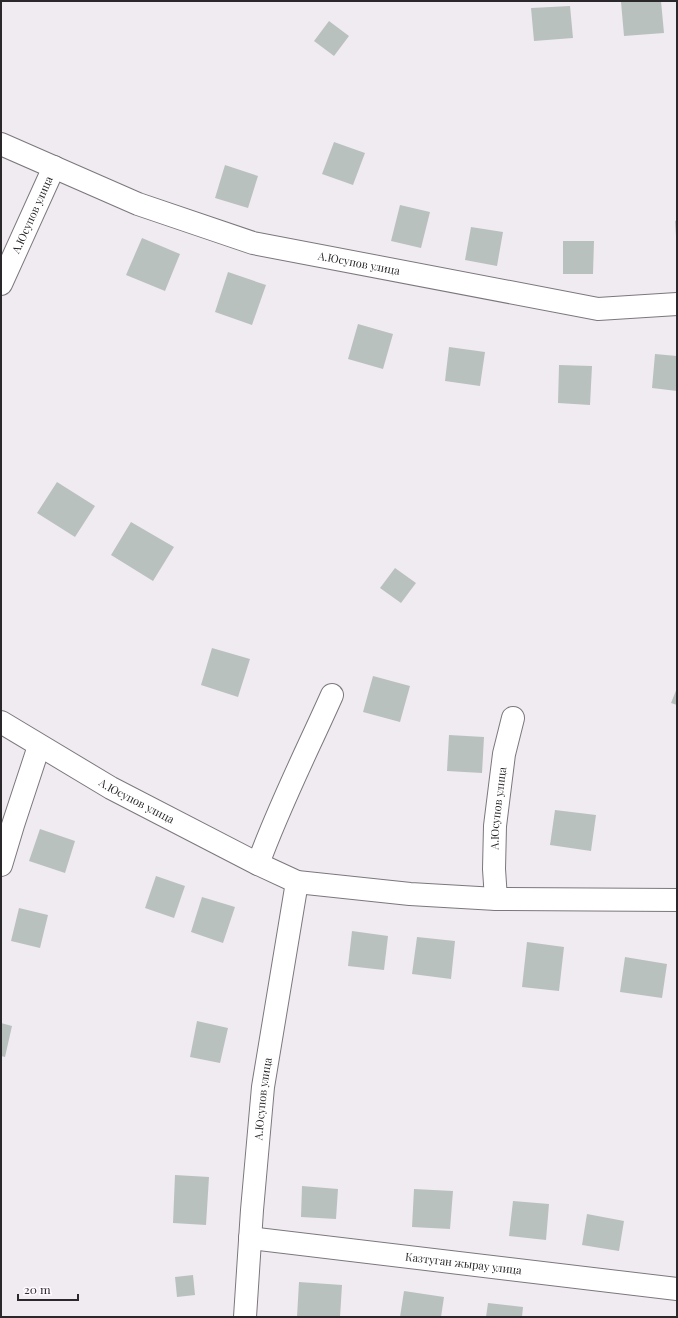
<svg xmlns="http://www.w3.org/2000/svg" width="678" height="1318" font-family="'Playfair Display',serif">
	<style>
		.building { fill: #b9c1be }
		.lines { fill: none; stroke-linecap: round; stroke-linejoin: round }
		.street-casing { stroke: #7c777d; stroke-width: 24 }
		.street { stroke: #fff; stroke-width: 22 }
		.labels { text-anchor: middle; stroke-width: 3; stroke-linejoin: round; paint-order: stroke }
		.street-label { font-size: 11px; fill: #2a282a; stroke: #fef8ff }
	</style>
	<rect width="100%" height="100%" fill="#f0ebf1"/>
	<path class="building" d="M636,1H661L664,33L624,36L621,2Z
		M570,6L573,38L534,41L531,8Z
		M329,21L349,36L334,56L314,41Z
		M334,142L365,153L353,185L322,174Z
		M225,165L258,176L248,208L215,198Z
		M400,205L430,212L421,248L391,241Z
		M677,220V236H676L675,221Z
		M471,227L503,232L497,266L465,260Z
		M142,238L180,254L165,291L126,275Z
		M563,241H594L593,274H563Z
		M228,272L266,285L252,325L215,312Z
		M358,324L393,334L383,369L348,359Z
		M449,347L485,352L480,386L445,381Z
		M655,354L677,356V391L652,388Z
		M559,365L592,366L590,405L558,403Z
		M57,482L95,506L75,537L37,513Z
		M131,522L174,547L153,581L111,555Z
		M395,568L416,583L401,603L380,588Z
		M212,648L250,659L238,697L201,685Z
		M373,676L410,686L400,722L363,712Z
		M677,688V705L671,703Z
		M449,735L484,737L482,773L447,771Z
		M555,810L596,815L591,851L550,845Z
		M40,829L75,841L65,873L29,861Z
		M156,876L185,886L174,918L145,908Z
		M202,897L235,907L223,943L191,932Z
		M19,908L48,915L40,948L11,941Z
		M352,931L388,936L384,970L348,966Z
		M417,937L455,941L451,979L412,974Z
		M527,942L564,947L559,991L522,987Z
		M625,957L667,964L662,998L620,992Z
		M197,1021L228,1028L220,1063L190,1057Z
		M1,1023L12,1026L5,1057L1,1056Z
		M175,1175L209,1177L206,1225L173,1223Z
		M302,1186L338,1189L336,1219L301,1217Z
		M414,1189L453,1191L450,1229L412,1227Z
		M513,1201L549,1204L546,1240L509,1236Z
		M587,1214L624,1221L619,1251L582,1245Z
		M193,1275L195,1295L177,1297L175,1277Z
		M299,1282L342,1285L340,1317H297Z
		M404,1291L444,1297L441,1317H400Z
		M488,1303L523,1307L522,1317H486Z"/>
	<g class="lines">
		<g class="street-casing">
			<g id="street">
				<path id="s1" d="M1,144L138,204L253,243L598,309L677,304"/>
				<path id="s2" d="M1,284L54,167"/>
				<path id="s3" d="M1,722L111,788L258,864L297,882L410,894L496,899L677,900"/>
				<path d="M258,864C279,806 307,751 332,695"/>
				<path d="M1,865L13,825L39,746"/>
				<path id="s4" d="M496,899L494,869L495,826L504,754L513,718"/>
				<path id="s5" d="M250,1238L677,1289"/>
				<path id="s6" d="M245,1317L252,1210L263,1087L297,882"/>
			</g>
		</g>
		<use href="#street" class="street"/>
	</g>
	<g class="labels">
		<g class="street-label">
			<text dy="4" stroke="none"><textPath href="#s2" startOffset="76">А.Юсупов улица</textPath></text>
			<text dy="4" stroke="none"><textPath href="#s1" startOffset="379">А.Юсупов улица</textPath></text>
			<text dy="4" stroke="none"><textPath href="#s3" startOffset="157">А.Юсупов улица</textPath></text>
			<text dy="4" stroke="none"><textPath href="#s4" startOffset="91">А.Юсупов улица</textPath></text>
			<text dy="4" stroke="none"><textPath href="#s6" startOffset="219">А.Юсупов улица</textPath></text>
			<text dy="4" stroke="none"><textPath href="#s5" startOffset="215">Казтуган жырау улица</textPath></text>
		</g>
	</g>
	<rect width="678" height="1318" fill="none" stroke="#2a282a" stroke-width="4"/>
	<path d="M18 1294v6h60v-6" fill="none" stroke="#2a282a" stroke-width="2"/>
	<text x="24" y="1294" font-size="12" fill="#2a282a" stroke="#fef8ff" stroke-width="3" paint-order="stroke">20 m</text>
</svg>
